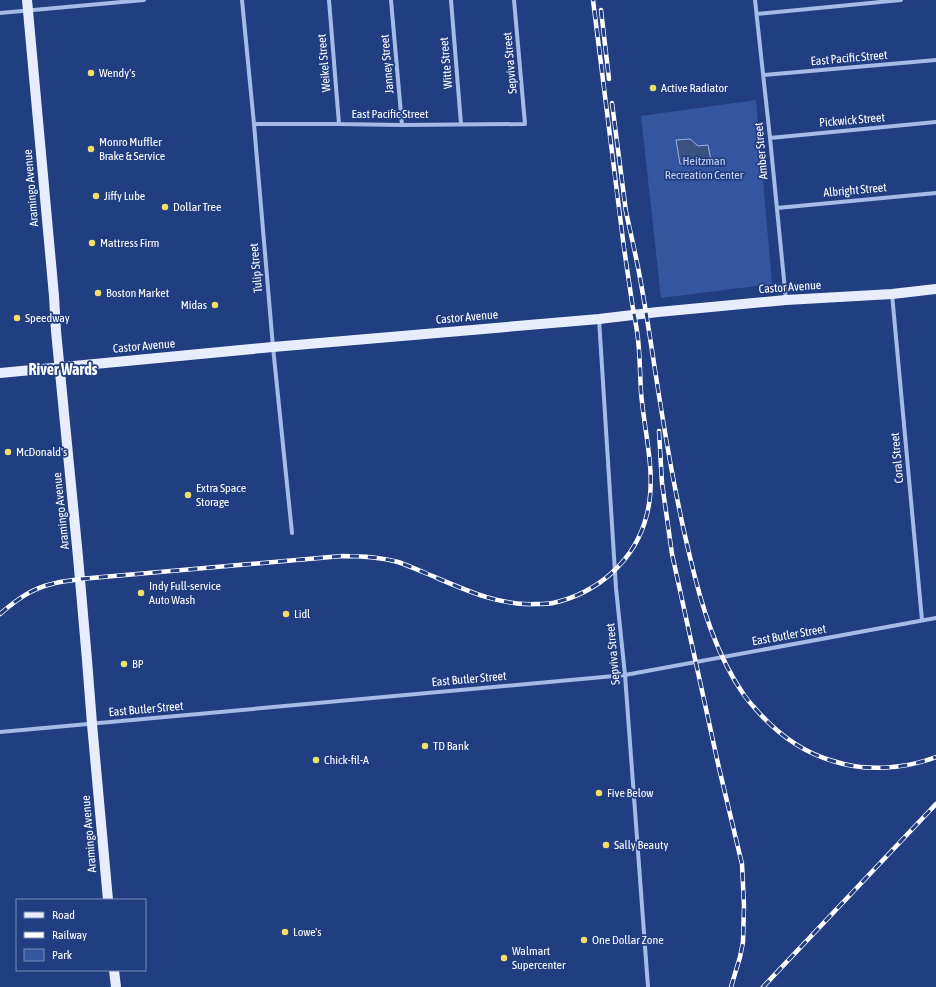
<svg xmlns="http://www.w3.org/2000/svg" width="936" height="987" font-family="'Asap Condensed',sans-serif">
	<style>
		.green { fill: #34569e }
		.water { fill: #3b5182; stroke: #99b4e9 }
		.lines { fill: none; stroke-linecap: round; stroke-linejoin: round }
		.street { stroke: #a5bbe8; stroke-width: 4 }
		.primary { stroke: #e8edfd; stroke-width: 10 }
		.rail-casing { stroke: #fff; stroke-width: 4.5 }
		.rail { stroke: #203e80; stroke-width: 3; stroke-dasharray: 9; stroke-linecap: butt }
		.poi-dot { fill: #f5de66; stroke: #203e80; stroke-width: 1.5 }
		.labels { text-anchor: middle; stroke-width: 3.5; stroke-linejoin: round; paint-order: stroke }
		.street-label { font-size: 12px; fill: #fff; stroke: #203e80 }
		.poi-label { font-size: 12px; fill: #fff; stroke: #203e80; text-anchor: start }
		.park-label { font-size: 12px; fill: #c9d8f6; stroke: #203e80 }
		.district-label { font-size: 16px; font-weight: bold; fill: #fff; stroke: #203e80 }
	</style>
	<rect width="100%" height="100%" fill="#203e80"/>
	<path class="green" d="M756,100L772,284L661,298L641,116Z"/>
	<path class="water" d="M690,139L698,146L708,145L711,160L680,164L676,140Z"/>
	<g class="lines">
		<path class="street" d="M242,0L254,124L273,347L292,533
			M329,0L339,124
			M391,0L402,125
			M451,0L461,124
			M755,0L770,138L786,300
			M0,13L144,0
			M757,14L901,0
			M764,75L936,60
			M254,124H339L402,125L525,124L514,0
			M770,138L936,122
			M777,208L936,193
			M892,294L922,620
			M599,319L616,588L625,675L648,987
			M0,732L625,675L936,618"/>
		<path class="primary" d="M27,0L54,296L56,331L78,557L87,660L92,724L108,900
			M0,373L273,347L599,319L658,312L786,300L892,294L936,289
			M114,970L116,987"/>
		<g class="rail-casing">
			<path id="rail" d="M601,10L609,79
				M612,103L626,212
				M625,207C630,231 636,255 640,278C648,321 654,365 661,408C669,458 678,508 690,557C701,604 716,655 744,695C747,699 750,703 753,706C774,731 801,752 833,761C866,772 904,769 936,757
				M659,431L662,483L672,554L719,768L742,864L744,906L743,942L740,957L731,987
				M0,614C15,601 32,588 52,584C61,581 71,581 80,579L342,556C361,556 380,557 398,562C407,565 415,569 423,572C459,587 496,606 536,604C542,604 548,604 553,603C598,593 636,560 647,514C657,474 644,432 641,392C640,375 640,357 638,339C637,329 635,319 633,309C630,289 627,269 624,248C613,166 604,83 593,0
				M763,987L936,804"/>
		</g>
		<use href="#rail" class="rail"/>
	</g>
	<g class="poi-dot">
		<circle cx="91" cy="73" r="4"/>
		<circle cx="653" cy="88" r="4"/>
		<circle cx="91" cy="149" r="4"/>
		<circle cx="96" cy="196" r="4"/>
		<circle cx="165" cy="207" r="4"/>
		<circle cx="92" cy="243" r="4"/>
		<circle cx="98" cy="293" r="4"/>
		<circle cx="215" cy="305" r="4"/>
		<circle cx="17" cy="318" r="4"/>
		<circle cx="8" cy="452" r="4"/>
		<circle cx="188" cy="495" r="4"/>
		<circle cx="141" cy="593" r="4"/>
		<circle cx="286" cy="614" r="4"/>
		<circle cx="124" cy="664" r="4"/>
		<circle cx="425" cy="746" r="4"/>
		<circle cx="316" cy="760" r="4"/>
		<circle cx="599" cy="793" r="4"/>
		<circle cx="606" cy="845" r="4"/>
		<circle cx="285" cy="932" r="4"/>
		<circle cx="584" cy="940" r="4"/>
		<circle cx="504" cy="958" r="4"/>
	</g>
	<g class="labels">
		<g class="street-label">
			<text transform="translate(849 58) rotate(-5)" y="4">East Pacific Street</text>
			<text transform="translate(324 63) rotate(-95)" y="4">Weikel Street</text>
			<text transform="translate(446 63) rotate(-95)" y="4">Witte Street</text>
			<text transform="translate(510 63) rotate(-95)" y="4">Sepviva Street</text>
			<text transform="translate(387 64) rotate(-95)" y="4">Janney Street</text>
			<text x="390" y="118">East Pacific Street</text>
			<text transform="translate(852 120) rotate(-5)" y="4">Pickwick Street</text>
			<text transform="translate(761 151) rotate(-95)" y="4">Amber Street</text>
			<text transform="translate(31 188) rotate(-95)" y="4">Aramingo Avenue</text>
			<text transform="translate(855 190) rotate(-5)" y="4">Albright Street</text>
			<text transform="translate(256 268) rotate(-95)" y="4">Tulip Street</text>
			<text transform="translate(790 287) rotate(-4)" y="4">Castor Avenue</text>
			<text transform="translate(467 317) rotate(-5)" y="4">Castor Avenue</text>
			<text transform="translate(144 346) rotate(-5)" y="4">Castor Avenue</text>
			<text transform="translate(897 458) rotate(-95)" y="4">Coral Street</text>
			<text transform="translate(61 511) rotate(-96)" y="4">Aramingo Avenue</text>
			<text transform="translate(789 635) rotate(-10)" y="4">East Butler Street</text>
			<text transform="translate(613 654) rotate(-95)" y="4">Sepviva Street</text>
			<text transform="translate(469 679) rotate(-5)" y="4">East Butler Street</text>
			<text transform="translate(146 709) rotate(-5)" y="4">East Butler Street</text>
			<text transform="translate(89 834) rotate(-95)" y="4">Aramingo Avenue</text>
		</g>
		<g class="poi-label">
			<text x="99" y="77">Wendy's</text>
			<text x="661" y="92">Active Radiator</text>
			<text x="99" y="146">Monro Muffler<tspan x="99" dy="14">Brake &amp; Service</tspan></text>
			<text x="104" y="200">Jiffy Lube</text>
			<text x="173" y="211">Dollar Tree</text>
			<text x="100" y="247">Mattress Firm</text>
			<text x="106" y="297">Boston Market</text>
			<text x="207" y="309" text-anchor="end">Midas</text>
			<text x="25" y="322">Speedway</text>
			<text x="16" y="456">McDonald's</text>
			<text x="196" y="492">Extra Space<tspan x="196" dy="14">Storage</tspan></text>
			<text x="149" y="590">Indy Full-service<tspan x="149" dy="14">Auto Wash</tspan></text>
			<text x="294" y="618">Lidl</text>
			<text x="132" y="668">BP</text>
			<text x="433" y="750">TD Bank</text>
			<text x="324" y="764">Chick-fil-A</text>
			<text x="607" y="797">Five Below</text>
			<text x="614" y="849">Sally Beauty</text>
			<text x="293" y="936">Lowe's</text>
			<text x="592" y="944">One Dollar Zone</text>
			<text x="512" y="955">Walmart<tspan x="512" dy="14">Supercenter</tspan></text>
		</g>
		<g class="park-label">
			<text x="704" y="165">Heitzman<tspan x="704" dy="14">Recreation Center</tspan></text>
		</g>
		<g class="district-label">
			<text x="63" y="375">River Wards</text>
		</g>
	</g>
	<rect x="16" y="899" width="130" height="72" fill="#203e80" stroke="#798bb3"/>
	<rect x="24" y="912" width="20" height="6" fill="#e8edfd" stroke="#798bb3"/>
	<text x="52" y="919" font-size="12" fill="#ffffff">Road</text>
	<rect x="24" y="932" width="20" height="6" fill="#ffffff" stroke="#798bb3"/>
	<text x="52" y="939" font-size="12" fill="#ffffff">Railway</text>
	<rect x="24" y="949" width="20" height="12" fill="#34569e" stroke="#798bb3"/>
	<text x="52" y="959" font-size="12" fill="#ffffff">Park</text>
</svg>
